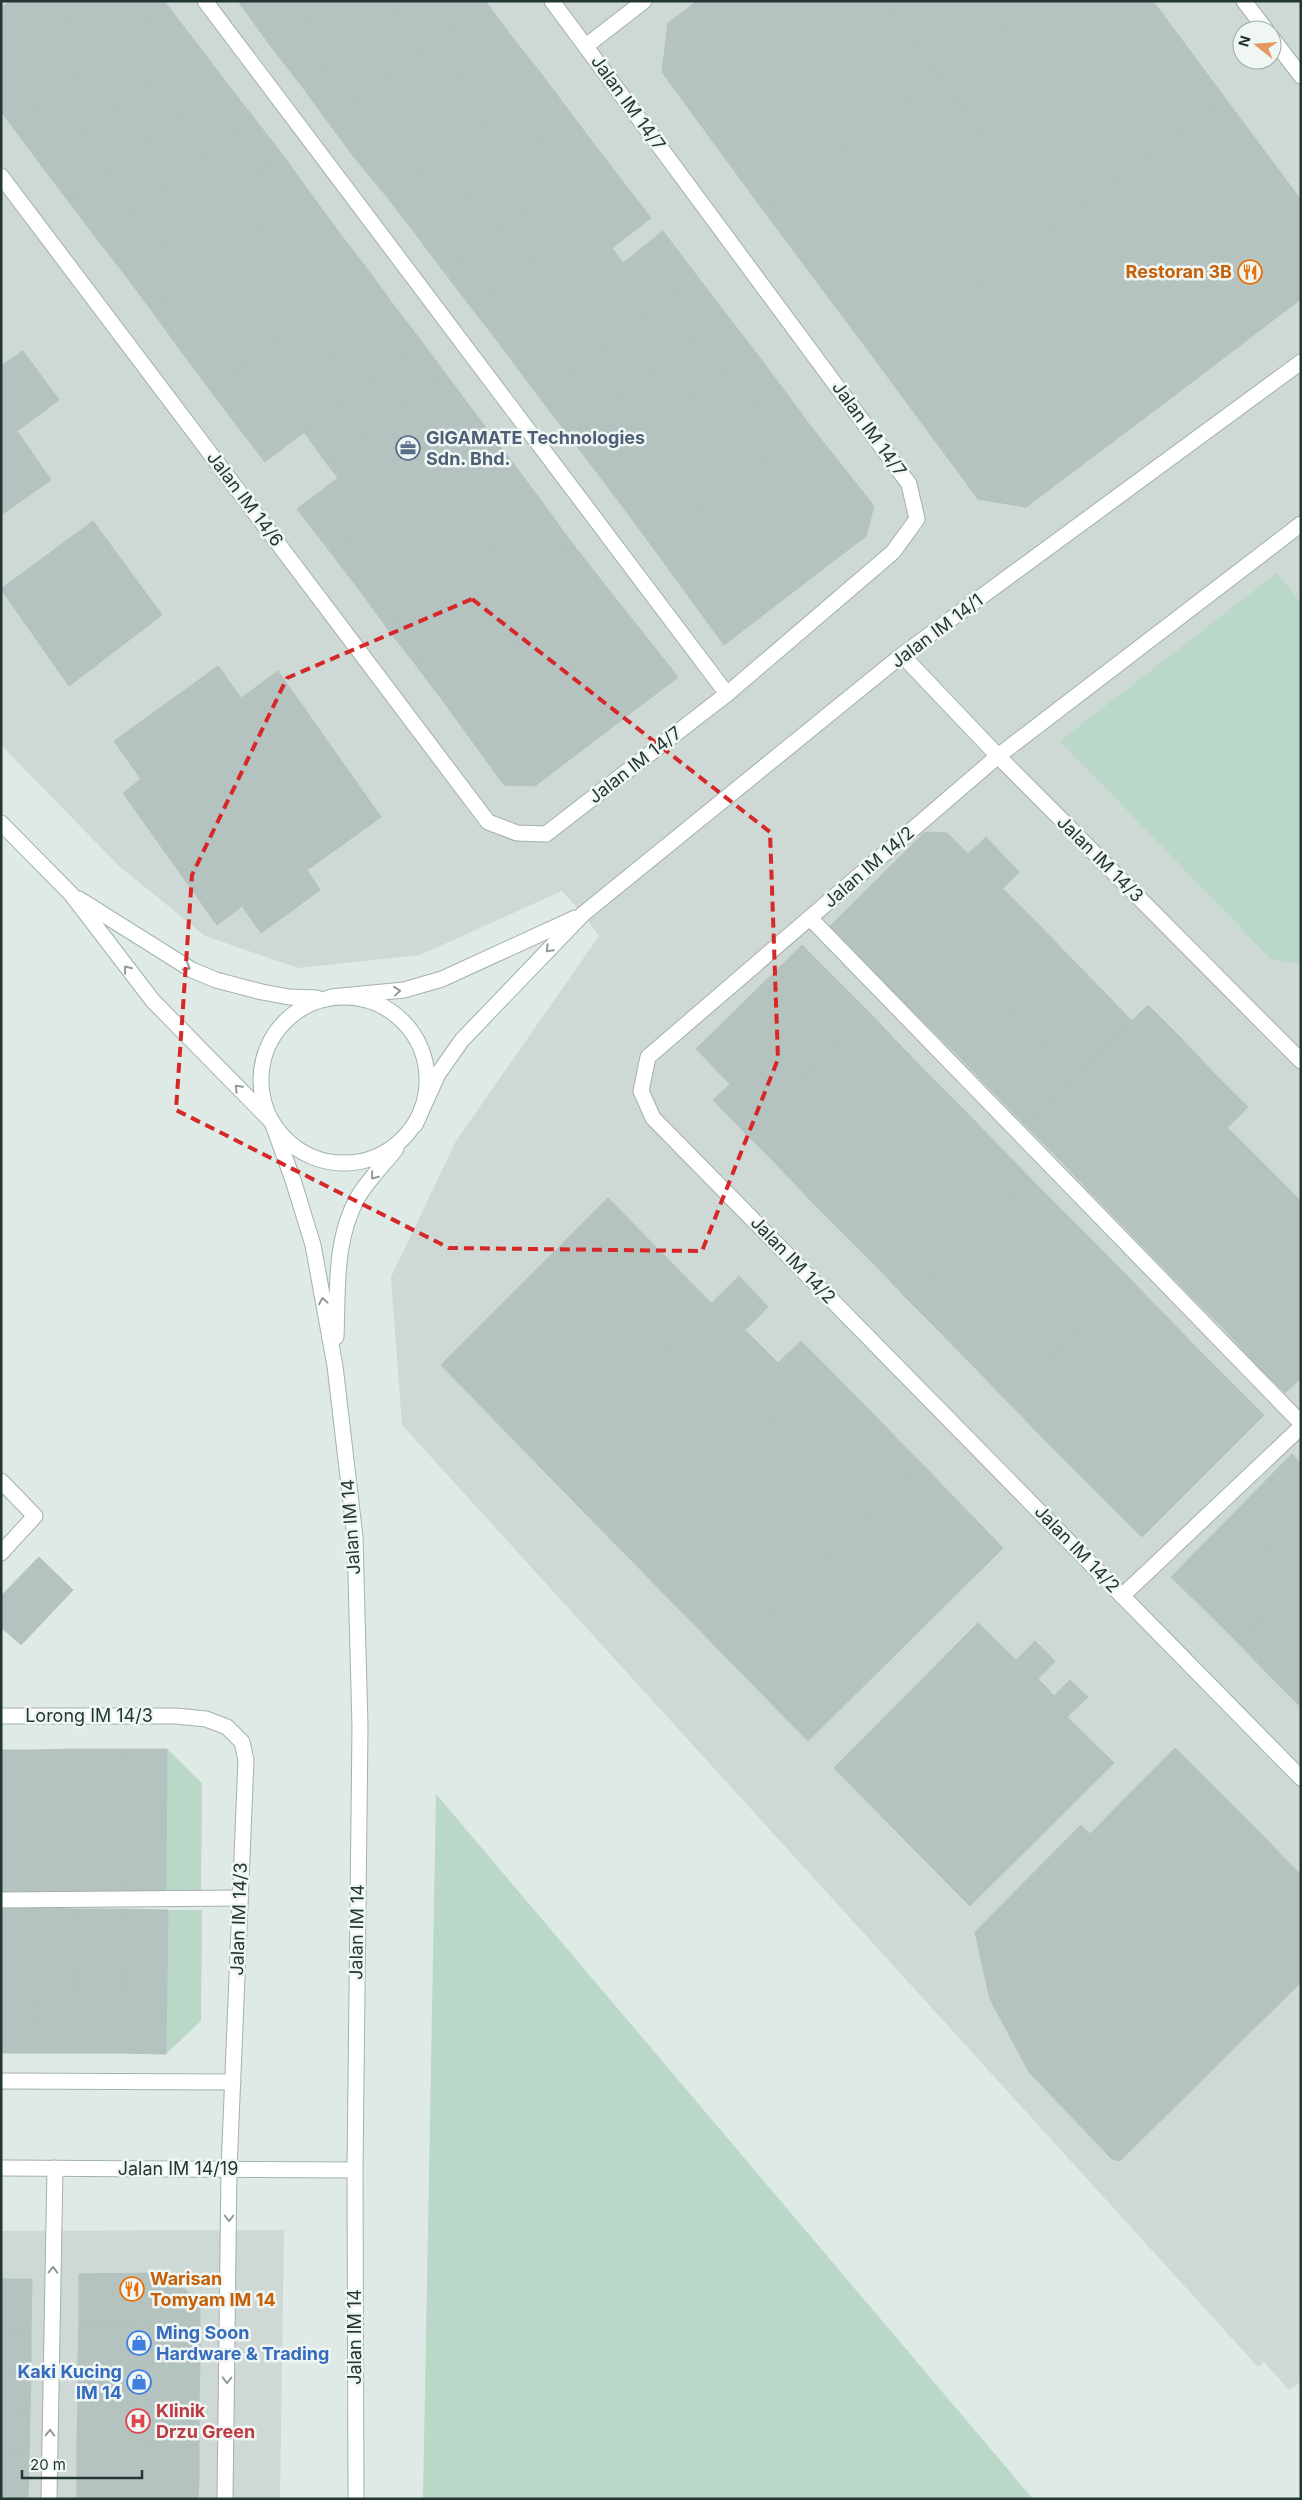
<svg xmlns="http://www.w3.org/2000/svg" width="1302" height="2500" font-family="Inter,sans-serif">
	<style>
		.built { fill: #ced8d5; fill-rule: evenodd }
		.green { fill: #bad8c7 }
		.building { fill: #b5c3c0; stroke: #b3c2be }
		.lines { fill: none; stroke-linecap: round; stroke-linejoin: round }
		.lane-casing { stroke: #a3b0ad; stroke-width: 17 }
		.street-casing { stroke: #a3b0ad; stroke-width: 17 }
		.secondary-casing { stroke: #a0b3b0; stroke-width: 17 }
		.lane { stroke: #fff; stroke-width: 15 }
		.street { stroke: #fff; stroke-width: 15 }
		.secondary { stroke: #fff; stroke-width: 15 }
		.oneway { stroke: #909b9a }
		.marked { fill: none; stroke: #d62828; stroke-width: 4; stroke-dasharray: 10 6; stroke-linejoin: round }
		.labels { text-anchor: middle; stroke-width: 5; stroke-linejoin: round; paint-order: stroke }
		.street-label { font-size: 18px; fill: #223735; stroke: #eff6f4 }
		.food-label { font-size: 18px; font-weight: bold; fill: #c56008; stroke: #eff6f4; text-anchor: end }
		.service-label { font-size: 18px; font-weight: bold; fill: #4e5e75; stroke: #eff6f4; text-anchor: start }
		.shop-label { font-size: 18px; font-weight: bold; fill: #366cbe; stroke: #eff6f4; text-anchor: start }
		.health-label { font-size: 18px; font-weight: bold; fill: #be3a42; stroke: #eff6f4; text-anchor: start }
	</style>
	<rect width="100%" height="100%" fill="#dfe9e6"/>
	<path class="built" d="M1,1H1301V2382L1289,2390L1264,2362L1258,2367L402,1425L391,1277L456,1141L599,936L583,914L562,891L420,955L298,968L205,936L119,866L1,745ZM1242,30H1272V60H1242Z
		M284,2230L280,2499H1V2231Z"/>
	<path class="green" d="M1277,573L1301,603V964L1271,959L1060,741Z
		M167,1749L202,1783L201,1894L166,1895Z
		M436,1794L1033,2499H423Z
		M168,1910H202L201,2021L166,2054Z"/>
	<path class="building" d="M10,1H93L1,72V8Z
		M93,1H164L167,5L12,126L1,112V72Z
		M238,1H260L246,12Z
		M260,1H333L272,48L246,12Z
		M333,1H411L301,85L272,48Z
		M411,1L486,2L328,122L301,85Z
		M697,1H884L939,77L763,210L662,72L668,23Z
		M884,1H1040L939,77Z
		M1040,1H1153L1225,98L1052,228L939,77Z
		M486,2L512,37L354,157L328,122Z
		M167,5L198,45L41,165L12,126Z
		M512,37L543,76L387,197L354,157Z
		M198,45L225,81L69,202L41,165Z
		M543,76L572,115L417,236L387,197Z
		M939,77L1052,228L876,361L763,210Z
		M225,81L254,118L97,239L69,202Z
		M1225,98L1301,200V299L1175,395L1052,228Z
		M572,115L600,152L444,272L417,236Z
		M254,118L282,154L125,275L97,239Z
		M600,152L627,187L471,307L444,272Z
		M282,154L308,190L152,311L125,275Z
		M627,187L651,218L495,338L471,307Z
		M308,190L338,231L181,351L152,311Z
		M1052,228L1175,395L1026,507L978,499L876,361Z
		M338,231L368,270L210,390L181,351Z
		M663,231L697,276L539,397L495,338L612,248L623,263Z
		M368,270L395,307L238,427L210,390Z
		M697,276L726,314L569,436L539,397Z
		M395,307L422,342L265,462L238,427Z
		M726,314L754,350L595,470L569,436Z
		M422,342L445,373L327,464L304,432Z
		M754,350L781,386L623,507L595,470Z
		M23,351L59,400L17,431L51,480L1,515V366Z
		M445,373L489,432L331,553L297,509L338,478L327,464Z
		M781,386L809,424L651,545L623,507Z
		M809,424L874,506L866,536L724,645L651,545Z
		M489,432L519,471L361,592L331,553Z
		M519,471L545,506L387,628L361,592Z
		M545,506L572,543L415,664L387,628Z
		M93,521L162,615L69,686L1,589Z
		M572,543L601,580L443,701L415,664Z
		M601,580L678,677L535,786L504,785L443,701Z
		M218,666L241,698L278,671L381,817L307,870L320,890L261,933L242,906L217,925L123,793L141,779L114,741Z
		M925,832L947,833L968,854L986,837L1019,872L896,994L830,926Z
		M1002,888L1036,922L929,1027L896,994Z
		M1036,922L1069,956L963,1061L929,1027Z
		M802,945L868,1011L745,1133L713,1100L730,1084L696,1049Z
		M1069,956L1101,989L995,1094L963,1061Z
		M1101,989L1132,1021L1026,1126L995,1094Z
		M1148,1005L1181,1038L1059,1159L1026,1126Z
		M868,1011L900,1045L778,1166L745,1133Z
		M1181,1038L1213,1072L1091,1193L1059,1159Z
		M900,1045L932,1078L810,1200L778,1166Z
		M1213,1072L1248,1107L1125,1228L1091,1193Z
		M932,1078L965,1111L842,1232L810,1200Z
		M965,1111L998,1145L876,1266L842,1232Z
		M1228,1128L1262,1162L1159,1263L1125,1228Z
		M998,1145L1031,1179L908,1300L876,1266Z
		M1262,1162L1295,1195L1192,1297L1159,1263Z
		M1031,1179L1064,1212L941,1333L908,1300Z
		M1295,1195L1301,1201V1254L1224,1329L1192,1297Z
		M608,1198L711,1303L543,1470L441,1365Z
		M1064,1212L1097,1245L974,1367L941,1333Z
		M1097,1245L1130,1279L1007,1401L974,1367Z
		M1301,1254V1320L1256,1364L1224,1329Z
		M739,1276L768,1307L745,1330L778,1363L801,1341L825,1365L629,1558L543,1470Z
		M1130,1279L1163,1313L1041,1436L1007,1401Z
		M1163,1313L1196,1347L1074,1469L1041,1436Z
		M1301,1320V1378L1285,1393L1256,1364Z
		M1196,1347L1229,1380L1107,1502L1074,1469Z
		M825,1365L921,1463L725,1656L629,1558Z
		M1229,1380L1264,1415L1142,1537L1107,1502Z
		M1292,1454L1301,1464V1515L1206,1611L1171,1577Z
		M921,1463L1003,1548L808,1741L725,1656Z
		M1301,1515V1581L1238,1643L1206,1611Z
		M39,1557L73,1590L21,1645L1,1627V1596Z
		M1301,1581V1647L1271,1677L1238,1643Z
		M978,1623L1016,1660L1035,1641L1055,1661L1038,1679L1045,1686L898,1833L834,1768Z
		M1301,1647V1707L1271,1677Z
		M1070,1680L1088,1697L1067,1717L1114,1763L970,1906L898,1833L1045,1686L1054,1696Z
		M1175,1748L1263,1836L1029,2072L990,1999L975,1932L1081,1825L1090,1834Z
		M79,1749H123L122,1894H79Z
		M79,1749V1894L35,1893V1750Z
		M123,1749H167L166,1895L122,1894Z
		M1,1750H35V1893L1,1894Z
		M1263,1836L1301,1875V1982L1120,2161L1112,2159L1029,2072Z
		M1,1908H35L34,2053H1Z
		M35,1908L79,1909L77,2053H34Z
		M79,1909H123L121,2053H77Z
		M123,1909L168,1910L166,2054L121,2053Z
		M166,2273L200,2303V2324L79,2323V2274Z
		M1,2279H32L31,2331L1,2330Z
		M79,2323L200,2324V2363L78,2362Z
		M1,2330L31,2331V2371L1,2370Z
		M78,2362L200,2363L199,2402L78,2401Z
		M1,2370L31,2371L30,2410L1,2409Z
		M78,2401L199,2402V2441L77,2440Z
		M1,2409L30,2410L29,2455L1,2454Z
		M77,2440L199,2441V2480L77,2479Z
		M1,2454L29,2455L28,2499H1Z
		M77,2479L199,2480L198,2499H77Z"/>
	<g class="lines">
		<g class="lane-casing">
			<path id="lane" d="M205,1L727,694
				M586,46L644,1
				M810,918L1301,1423
				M1,1481L35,1516L1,1553
				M1122,1596L1301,1427
				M1,1900L239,1898
				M49,2499L55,2168"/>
		</g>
		<g class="street-casing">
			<path id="street" d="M1244,1L1266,30
				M1272,38L1301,76
				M1,176L488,822L517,833L546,834L727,694L893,552L917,519L909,484L552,1
				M1301,524L998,756L648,1057L641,1091L653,1118L1301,1778
				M902,655L998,756L1301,1061
				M331,997L404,990L442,979L575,918
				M415,1125L438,1074L462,1040L583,914L902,655L1301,362
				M1,1716H176L206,1719L227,1727L242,1742L246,1760L229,2169L225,2499
				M1,2081L233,2082"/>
		</g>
		<g class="secondary-casing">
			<path id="secondary" d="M1,823L71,894L153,1001L272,1122L293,1180L313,1245L335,1366L355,1537L360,1727L355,2170L356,2499
				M79,899L192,970L216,980L262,992L289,997L317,998
				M261 1080a83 83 0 1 1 166 0a83 83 0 1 1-166 0Z
				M336,1337C338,1290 334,1239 358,1197C368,1180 384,1164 396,1149
				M1,2168L355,2170"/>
		</g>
		<use href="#lane" class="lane"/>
		<use href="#street" class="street"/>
		<use href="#secondary" class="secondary"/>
	</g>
	<defs><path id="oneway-chevron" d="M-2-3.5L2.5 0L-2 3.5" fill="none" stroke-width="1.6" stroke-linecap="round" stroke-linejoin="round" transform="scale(1.25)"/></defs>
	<g class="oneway">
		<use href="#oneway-chevron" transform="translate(549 949) rotate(134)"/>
		<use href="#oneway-chevron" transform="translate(187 967) rotate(30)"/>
		<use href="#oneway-chevron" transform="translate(127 969) rotate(-128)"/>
		<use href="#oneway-chevron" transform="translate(397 991) rotate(-6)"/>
		<use href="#oneway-chevron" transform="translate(238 1088) rotate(-134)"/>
		<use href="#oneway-chevron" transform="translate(374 1176) rotate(128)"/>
		<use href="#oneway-chevron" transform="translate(323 1301) rotate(-100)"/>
		<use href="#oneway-chevron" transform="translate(229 2218) rotate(90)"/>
		<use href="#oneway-chevron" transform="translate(53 2270) rotate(-89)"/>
		<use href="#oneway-chevron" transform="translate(227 2380) rotate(91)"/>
		<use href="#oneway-chevron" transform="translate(50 2433) rotate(-89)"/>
	</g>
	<path class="marked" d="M472,599L770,832L778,1059L702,1251L449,1248L176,1110L192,875L287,678Z"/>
	<defs>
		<g id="restaurant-ring" transform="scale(1.25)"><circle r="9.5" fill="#eff6f4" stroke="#e8710a" stroke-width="1.5"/><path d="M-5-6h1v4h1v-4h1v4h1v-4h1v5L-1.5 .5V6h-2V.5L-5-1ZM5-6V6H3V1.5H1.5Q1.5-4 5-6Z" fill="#e8710a"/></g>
		<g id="office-ring" transform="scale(1.25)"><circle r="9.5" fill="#eff6f4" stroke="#5c6f8a" stroke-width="1.5"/><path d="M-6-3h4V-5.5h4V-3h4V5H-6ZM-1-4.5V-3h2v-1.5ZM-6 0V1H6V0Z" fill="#5c6f8a"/></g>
		<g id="shop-ring" transform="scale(1.25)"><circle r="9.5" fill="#eff6f4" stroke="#3f7fe0" stroke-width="1.5"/><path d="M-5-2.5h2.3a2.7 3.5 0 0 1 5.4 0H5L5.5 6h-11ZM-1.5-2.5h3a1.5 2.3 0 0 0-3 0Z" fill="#3f7fe0"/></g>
		<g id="hospital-ring" transform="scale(1.25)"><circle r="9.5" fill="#eff6f4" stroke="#e0444e" stroke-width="1.5"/><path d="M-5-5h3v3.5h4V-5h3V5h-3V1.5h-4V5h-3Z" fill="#e0444e"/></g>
	</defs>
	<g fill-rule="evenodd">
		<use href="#restaurant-ring" x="1250" y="272"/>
		<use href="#office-ring" x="408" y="448"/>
		<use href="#restaurant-ring" x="132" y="2289"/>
		<use href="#shop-ring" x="139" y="2343"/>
		<use href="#shop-ring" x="139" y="2382"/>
		<use href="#hospital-ring" x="138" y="2421"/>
	</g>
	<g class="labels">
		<g class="street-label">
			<text transform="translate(628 103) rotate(54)" y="6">Jalan IM 14/7</text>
			<text transform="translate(869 429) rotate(54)" y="6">Jalan IM 14/7</text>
			<text transform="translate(245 499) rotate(53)" y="6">Jalan IM 14/6</text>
			<text transform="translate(937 631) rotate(-37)" y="6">Jalan IM 14/1</text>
			<text transform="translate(635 765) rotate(-38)" y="6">Jalan IM 14/7</text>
			<text transform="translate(1100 859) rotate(45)" y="6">Jalan IM 14/3</text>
			<text transform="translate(869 867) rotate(-41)" y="6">Jalan IM 14/2</text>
			<text transform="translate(793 1260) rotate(46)" y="6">Jalan IM 14/2</text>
			<text transform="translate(351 1527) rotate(-94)" y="6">Jalan IM 14</text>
			<text transform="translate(1077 1549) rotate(46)" y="6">Jalan IM 14/2</text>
			<text x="89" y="1722">Lorong IM 14/3</text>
			<text transform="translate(239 1919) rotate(-88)" y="6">Jalan IM 14/3</text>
			<text transform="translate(357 1932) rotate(-89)" y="6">Jalan IM 14</text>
			<text x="178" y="2175">Jalan IM 14/19</text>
			<text transform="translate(355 2337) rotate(-90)" y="6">Jalan IM 14</text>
		</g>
		<g class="food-label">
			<text x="1232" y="278">Restoran 3B</text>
			<text x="150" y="2285" text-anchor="start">Warisan<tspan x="150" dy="21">Tomyam IM 14</tspan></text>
		</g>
		<g class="service-label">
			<text x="426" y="444">GIGAMATE Technologies<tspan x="426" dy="21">Sdn. Bhd.</tspan></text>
		</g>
		<g class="shop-label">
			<text x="156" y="2339">Ming Soon<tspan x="156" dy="21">Hardware &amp; Trading</tspan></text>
			<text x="122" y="2378" text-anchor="end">Kaki Kucing<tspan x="122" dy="21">IM 14</tspan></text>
		</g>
		<g class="health-label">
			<text x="156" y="2417">Klinik<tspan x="156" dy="21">Drzu Green</tspan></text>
		</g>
	</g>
	<rect width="1302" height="2500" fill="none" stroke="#223735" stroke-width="5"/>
	<g transform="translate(1257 45) rotate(287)"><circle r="24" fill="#eff6f4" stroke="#9daaa8"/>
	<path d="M0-4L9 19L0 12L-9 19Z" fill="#e49862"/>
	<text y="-8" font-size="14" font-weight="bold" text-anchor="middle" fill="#223735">N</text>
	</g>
	<path d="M22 2470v8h120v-8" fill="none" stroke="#223735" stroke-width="2.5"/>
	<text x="30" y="2470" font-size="15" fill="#223735" stroke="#eff6f4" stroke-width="4" paint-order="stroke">20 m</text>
</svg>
